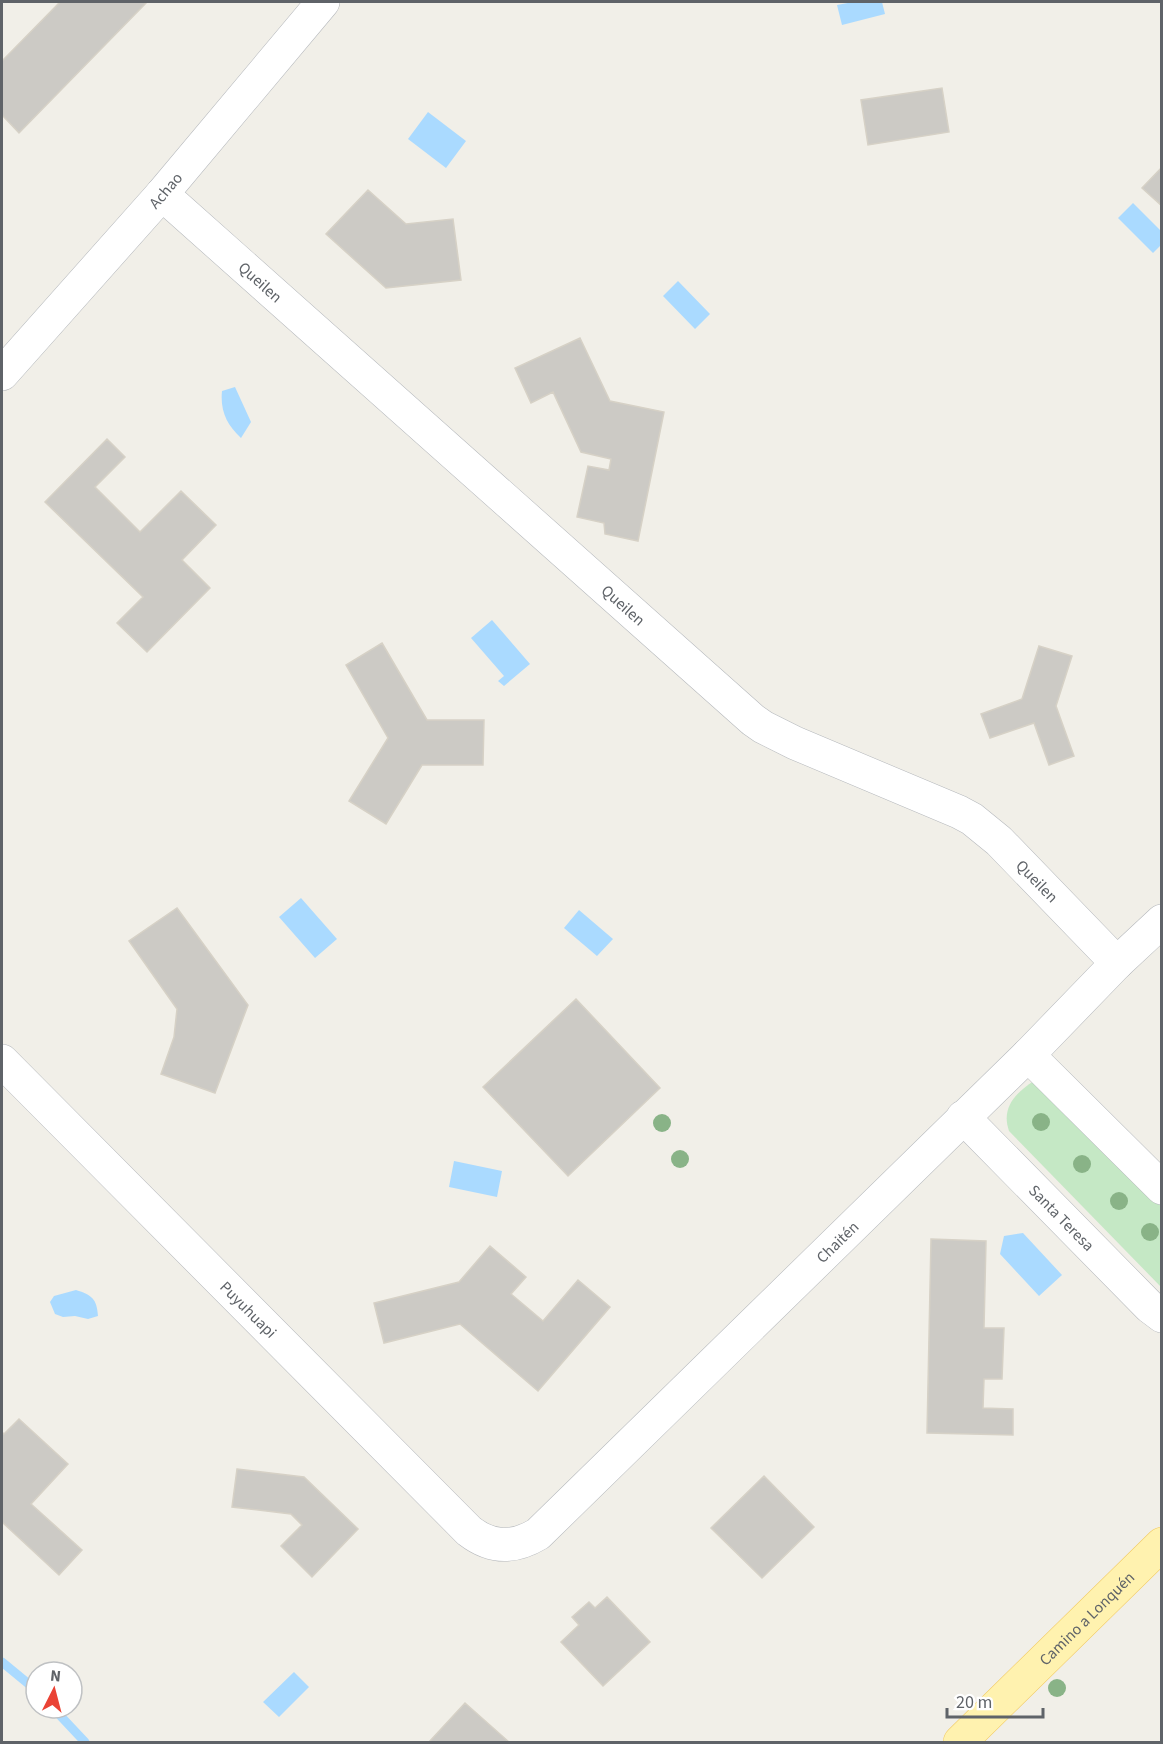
<svg xmlns="http://www.w3.org/2000/svg" width="1163" height="1744" font-family="'Source Sans 3',sans-serif">
	<style>
		.green { fill: #c5e8c5 }
		.water { fill: #aadaff }
		.lines { fill: none; stroke-linecap: round; stroke-linejoin: round }
		.stream { stroke: #aadaff; stroke-width: 9 }
		.building { fill: #cccac5; stroke: #d6d1c6; stroke-width: 1.5 }
		.street-casing { stroke: #b5b8bc; stroke-width: 34 }
		.primary-casing { stroke: #f2c960; stroke-width: 34 }
		.street { stroke: #fff; stroke-width: 33 }
		.primary { stroke: #fff2af; stroke-width: 33 }
		.tree { fill: #89b387 }
		.labels { text-anchor: middle; stroke-width: 4.5; stroke-linejoin: round; paint-order: stroke }
		.street-label { font-size: 16px; fill: #5f6368; stroke: #fff }
	</style>
	<rect width="100%" height="100%" fill="#f1efe8"/>
	<path class="green" d="M1034,1081L1161,1196V1287L1009,1131C1001,1108 1015,1093 1034,1081Z"/>
	<path class="water" d="M853,2H882L885,14L842,25L837,5Z
		M428,112L466,141L446,168L408,139Z
		M1133,203L1161,231V245L1153,253L1118,218Z
		M678,281L710,314L695,329L663,296Z
		M235,387L251,422L241,438C227,425 220,411 222,391Z
		M492,620L530,664L504,686L498,681L504,676L471,638Z
		M301,898L337,939L315,958L279,917Z
		M579,910L613,939L597,956L564,928Z
		M454,1161L502,1171L497,1197L449,1187Z
		M1023,1233L1062,1275L1039,1296L1000,1254L1004,1236Z
		M76,1290C92,1295 97,1299 98,1316L88,1319L75,1316L63,1317L55,1314L50,1302L54,1296Z
		M294,1672L309,1687L279,1717L263,1702Z"/>
	<g class="lines">
		<path class="stream" d="M2,1662L36,1690
			M53,1708L85,1742"/>
	</g>
	<path class="building" d="M60,2H147L19,133L2,115V61Z
		M942,88L949,132L868,145L861,100Z
		M1162,167V206L1142,188Z
		M368,190L406,224L453,219L461,280L386,288L326,234Z
		M580,338L610,401L664,412L638,541L605,534L604,523L577,517L588,466L609,470L611,459L581,452L553,392L531,403L515,368Z
		M107,439L125,457L95,487L140,532L181,491L216,525L182,560L210,588L147,652L117,623L143,597L45,502Z
		M382,643L427,720H484L483,765H422L386,824L349,801L388,738L346,665Z
		M1039,646L1072,656L1056,706L1074,756L1049,765L1034,723L990,738L981,714L1022,699Z
		M177,908L248,1005L215,1093L161,1074L174,1037L177,1009L129,941Z
		M576,999L660,1088L568,1176L483,1087Z
		M931,1239L986,1241L984,1328H1004L1002,1379H984L983,1408L1013,1409V1435L927,1433Z
		M490,1246L526,1277L511,1294L543,1321L578,1280L610,1307L538,1391L460,1324L384,1343L374,1303L459,1282Z
		M19,1419L68,1464L31,1504L82,1550L59,1575L2,1522V1432L4,1434Z
		M237,1469L304,1477L358,1529L312,1577L281,1546L302,1525L291,1514L232,1507Z
		M764,1476L814,1527L762,1578L711,1528Z
		M607,1597L650,1642L603,1686L561,1642L579,1625L572,1617L589,1602L595,1608Z
		M465,1703L509,1742H429Z"/>
	<g class="lines">
		<g class="street-casing">
			<g id="street">
				<path id="s1" d="M162,194L753,720L763,727L795,743L959,812L972,819L999,841L1117,963"/>
				<path id="s2" d="M2,374L162,194L323,2"/>
				<path d="M1028,1055L1162,1188"/>
				<path id="s3" d="M2,1061L469,1531C491,1548 513,1549 538,1534L1028,1055L1117,963L1162,921"/>
				<path id="s4" d="M963,1117L1150,1307L1162,1316"/>
			</g>
		</g>
		<g class="primary-casing">
			<g id="primary">
				<path id="s5" d="M960,1742L1162,1544"/>
			</g>
		</g>
		<use href="#street" class="street"/>
		<use href="#primary" class="primary"/>
	</g>
	<g class="tree">
		<circle cx="1041" cy="1122" r="9"/>
		<circle cx="662" cy="1123" r="9"/>
		<circle cx="680" cy="1159" r="9"/>
		<circle cx="1082" cy="1164" r="9"/>
		<circle cx="1119" cy="1201" r="9"/>
		<circle cx="1150" cy="1232" r="9"/>
		<circle cx="1057" cy="1688" r="9"/>
	</g>
	<g class="labels">
		<g class="street-label">
			<text dy="6" stroke="none"><textPath href="#s2" startOffset="246">Achao</textPath></text>
			<text dy="6" stroke="none"><textPath href="#s1" startOffset="132">Queilen</textPath></text>
			<text dy="6" stroke="none"><textPath href="#s1" startOffset="618">Queilen</textPath></text>
			<text dy="6" stroke="none"><textPath href="#s1" startOffset="1122">Queilen</textPath></text>
			<text dy="6" stroke="none"><textPath href="#s4" startOffset="141">Santa Teresa</textPath></text>
			<text dy="6" stroke="none"><textPath href="#s3" startOffset="1155">Chaitén</textPath></text>
			<text dy="6" stroke="none"><textPath href="#s3" startOffset="350">Puyuhuapi</textPath></text>
			<text dy="6" stroke="none"><textPath href="#s5" startOffset="177">Camino a Lonquén</textPath></text>
		</g>
	</g>
	<rect width="1163" height="1744" fill="none" stroke="#5f6368" stroke-width="6"/>
	<g transform="translate(54 1690) rotate(6)"><circle r="28" fill="#ffffff" stroke="#bfc1c3" stroke-width="1.5"/>
	<path d="M0-4.5L10 22L0 15L-10 22Z" fill="#ea4335"/>
	<text y="-9" font-size="16" font-weight="bold" text-anchor="middle" fill="#5f6368">N</text>
	</g>
	<path d="M947 1708v9h96v-9" fill="none" stroke="#5f6368" stroke-width="3"/>
	<text x="956" y="1708" font-size="18" fill="#5f6368" stroke="#ffffff" stroke-width="4.5" paint-order="stroke">20 m</text>
</svg>
